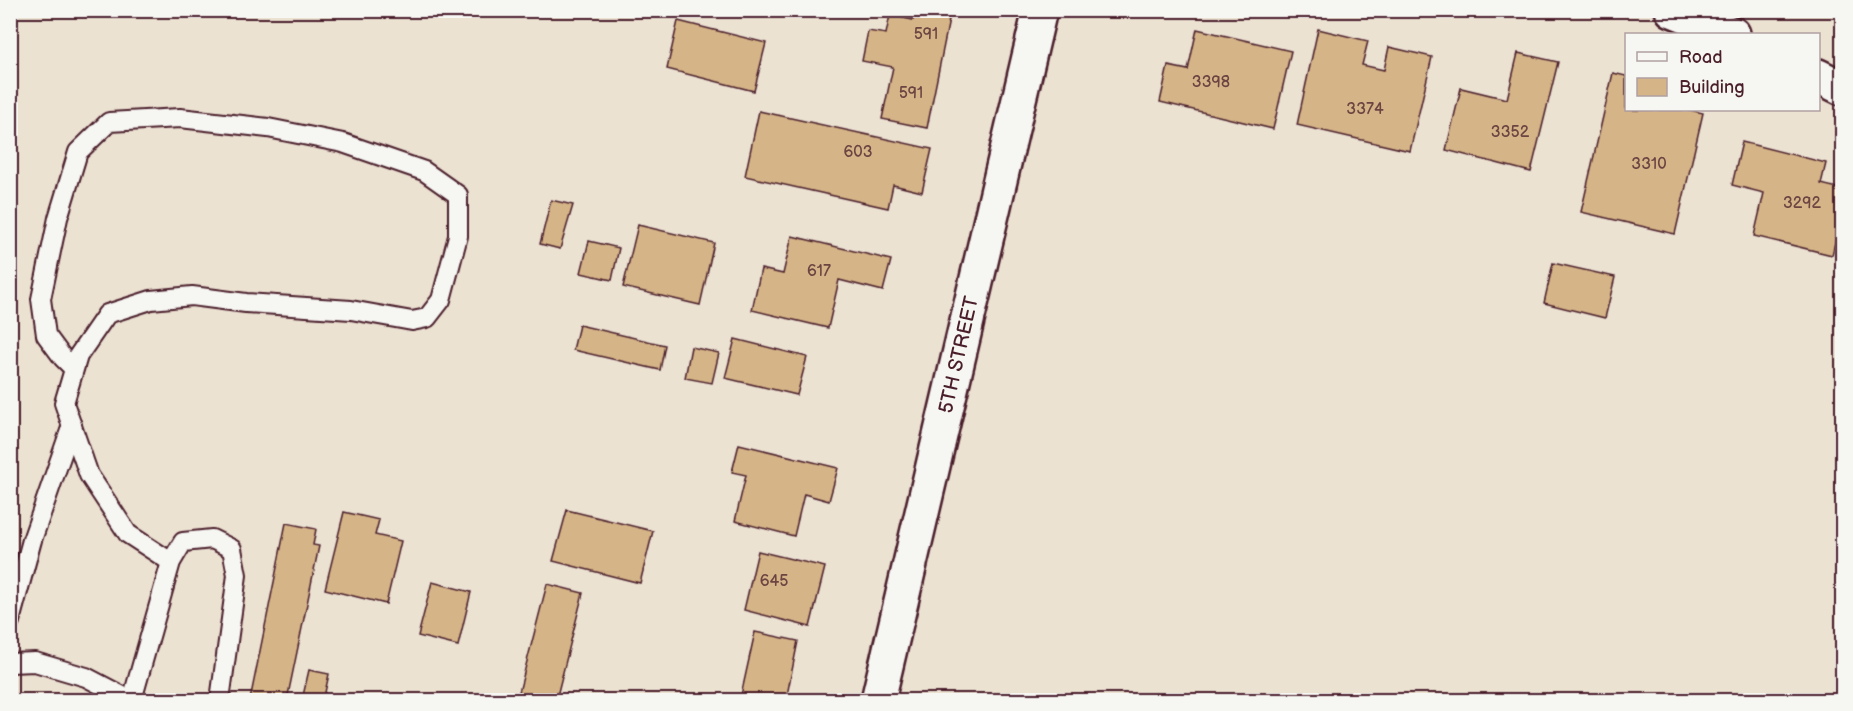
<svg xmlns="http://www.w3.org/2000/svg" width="1853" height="711" font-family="'Balsamiq Sans',sans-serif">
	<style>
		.building { fill: #d5b588; stroke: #4a1f2b; stroke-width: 1.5 }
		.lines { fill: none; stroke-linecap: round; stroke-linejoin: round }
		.service-casing { stroke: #4a1f2b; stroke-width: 22 }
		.minor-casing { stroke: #4a1f2b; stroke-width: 38 }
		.service { stroke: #f6f6f2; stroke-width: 18 }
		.minor { stroke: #f6f6f2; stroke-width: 33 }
		.labels { text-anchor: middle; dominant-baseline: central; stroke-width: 5; stroke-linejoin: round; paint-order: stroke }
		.number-label { font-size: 16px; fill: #6d4442 }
		.street-label { font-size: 20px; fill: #4a1f2b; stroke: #f6f6f2 }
	</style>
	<rect width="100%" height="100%" fill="#ece2d2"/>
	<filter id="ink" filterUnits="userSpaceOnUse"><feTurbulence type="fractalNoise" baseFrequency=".0167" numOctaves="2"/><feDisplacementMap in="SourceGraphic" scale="12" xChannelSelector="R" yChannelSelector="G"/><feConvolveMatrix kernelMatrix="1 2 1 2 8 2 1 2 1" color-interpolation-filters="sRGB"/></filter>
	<g filter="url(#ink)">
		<g class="building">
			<path d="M915,10H951L927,128L882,119L893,67L862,61L868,31L886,34L890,15L913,20Z"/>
			<path d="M678,21L766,43L754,91L667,69Z"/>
			<path d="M1197,29L1291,51L1273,129L1160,102L1168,66L1188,70Z"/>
			<path d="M1318,29L1368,41L1362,65L1384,70L1389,47L1432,57L1410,151L1297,125Z"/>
			<path d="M1518,53L1558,62L1531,172L1446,150L1461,88L1507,99Z"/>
			<path d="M1613,73L1626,76V110H1690L1703,113L1675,234L1581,212Z"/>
			<path d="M759,111L932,149L922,192L893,185L888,208L745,176Z"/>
			<path d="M1742,142L1826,163L1821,184L1842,189V213L1832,255L1754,236L1764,193L1732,185Z"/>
			<path d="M551,200L573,205L560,249L540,244Z"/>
			<path d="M638,225L714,243L700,305L623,287Z"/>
			<path d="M792,236L891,260L883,291L839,280L828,328L752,310L761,269L783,274Z"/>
			<path d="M589,241L619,248L612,280L581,273Z"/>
			<path d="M1553,263L1615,277L1605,318L1544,303Z"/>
			<path d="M579,325L665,345L660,370L573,350Z"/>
			<path d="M735,339L807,357L797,395L725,378Z"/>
			<path d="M691,347L719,353L712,383L685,378Z"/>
			<path d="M739,444L838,468L829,501L804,494L794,536L735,521L746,475L732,472Z"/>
			<path d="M567,510L653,531L640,583L553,561Z"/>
			<path d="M344,512L379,520L375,535L401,541L386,604L325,589Z"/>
			<path d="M286,523L316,529L313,545L319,546L287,700H250Z"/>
			<path d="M758,551L825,567L810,627L744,610Z"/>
			<path d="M432,582L471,592L458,646L418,636Z"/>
			<path d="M547,584L583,593L556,700H517Z"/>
			<path d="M755,632L798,641L786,700H740Z"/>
			<path d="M309,670L329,674L324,697L339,700H302Z"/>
		</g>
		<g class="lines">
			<g class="service-casing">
				<g id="service">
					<path d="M74,369L63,358L46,335L41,299L58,218L78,152L109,122L180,118L268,128L343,143L424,171L458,195V236L441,300L427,318L412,321L351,310L246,303L192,296L151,300L107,314L78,356L64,403L89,475L128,534L171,562"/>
					<path d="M10,621L32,540L72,425"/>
					<path d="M10,663L35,662L86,677L130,700"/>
					<path d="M132,700L171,562L183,542L212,539L232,549L237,575L220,700"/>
				</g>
			</g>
			<g class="minor-casing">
				<g id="minor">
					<path d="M1672,10L1733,34"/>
					<path d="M1818,76L1842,88"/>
					<path d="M878,700L1040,10"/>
				</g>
			</g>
			<use href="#service" class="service"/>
			<use href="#minor" class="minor"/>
		</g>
	</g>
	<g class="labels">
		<g class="number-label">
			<text x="926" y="34">591</text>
			<text x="1211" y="82">3398</text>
			<text x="911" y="93">591</text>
			<text x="1365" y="109">3374</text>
			<text x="1510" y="132">3352</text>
			<text x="858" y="152">603</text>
			<text x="1649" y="164">3310</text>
			<text x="1802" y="203">3292</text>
			<text x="819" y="271">617</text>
			<text x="774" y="581">645</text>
		</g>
		<g class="street-label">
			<text transform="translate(959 355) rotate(-77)">5TH STREET</text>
		</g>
	</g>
	<rect width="1853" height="711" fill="none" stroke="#f6f6f2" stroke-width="36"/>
	<rect x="18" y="18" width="1817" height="675" fill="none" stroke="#4a1f2b" stroke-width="2" filter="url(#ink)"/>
	<rect x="1625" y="33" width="195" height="78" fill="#f6f6f2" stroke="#b1a0a2" stroke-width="1.5"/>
	<rect x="1637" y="52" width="30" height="9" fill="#f6f6f2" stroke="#b1a0a2" stroke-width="1.5"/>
	<text x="1679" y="63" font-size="18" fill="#4a1f2b">Road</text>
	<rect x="1637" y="78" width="30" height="18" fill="#d5b588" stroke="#b1a0a2" stroke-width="1.5"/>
	<text x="1679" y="93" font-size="18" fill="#4a1f2b">Building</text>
</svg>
